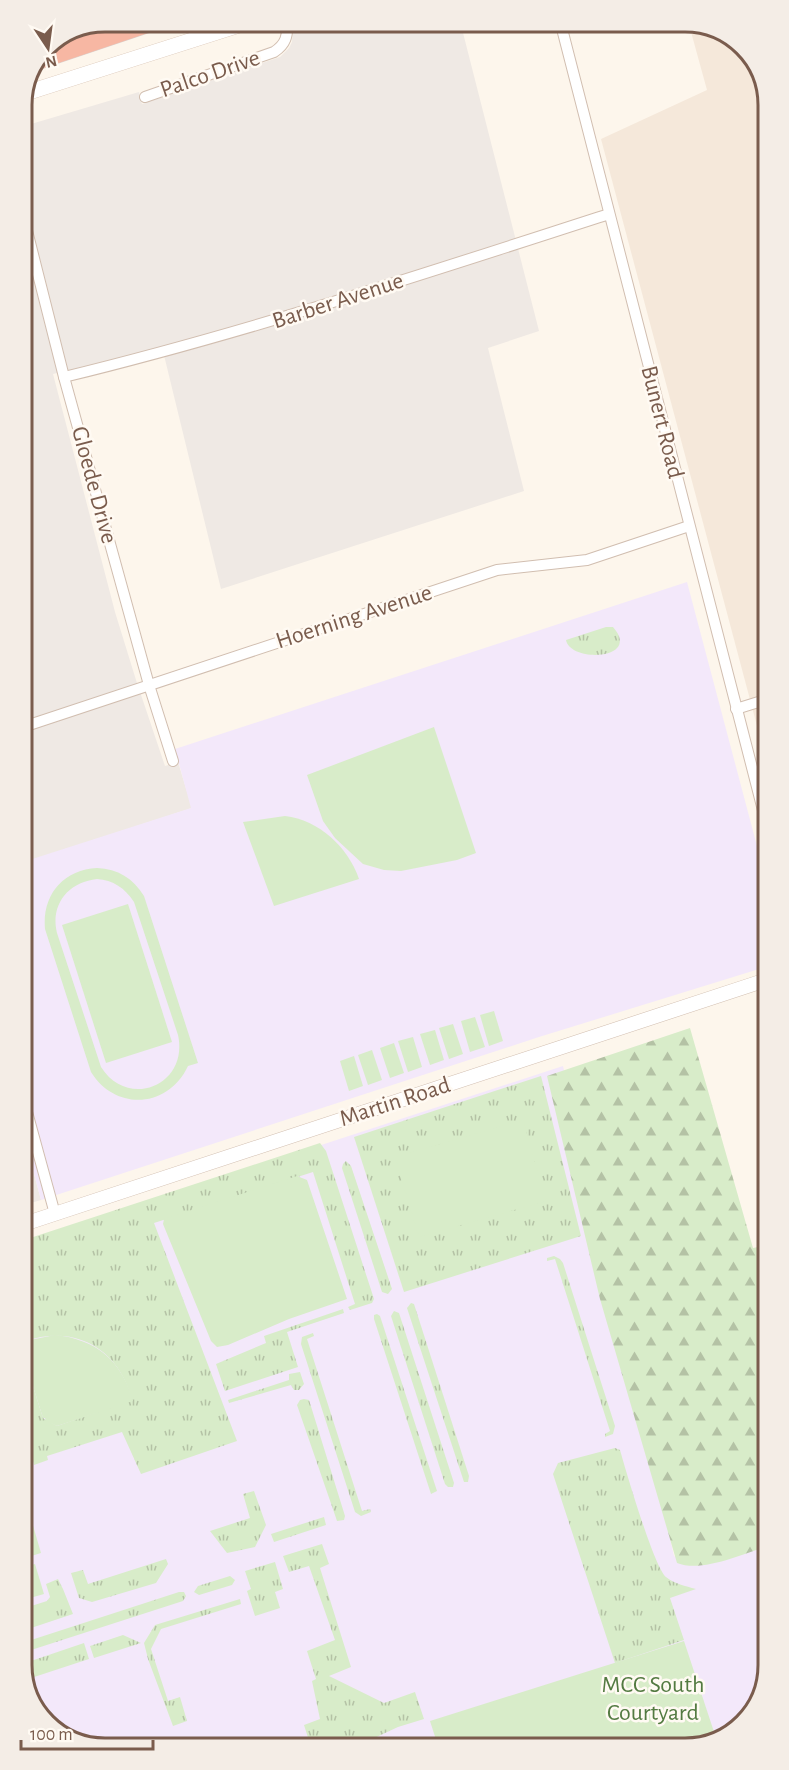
<svg xmlns="http://www.w3.org/2000/svg" width="789" height="1770" font-family="'Alegreya Sans',sans-serif">
	<style>
		.residential { fill: #f5e8da }
		.industrial { fill: #efe9e4 }
		.education { fill: #f3e8fa }
		.grass { fill: url(#grass-tufts) }
		.forest { fill: url(#forest-firs) }
		.park { fill: #d8ecc9; fill-rule: evenodd }
		.lines { fill: none; stroke-linecap: round; stroke-linejoin: round }
		.minor-casing { stroke: #d1beb0; stroke-width: 12 }
		.tertiary-casing { stroke: #d1beb0; stroke-width: 15 }
		.secondary-casing { stroke: #d6c0b0; stroke-width: 16 }
		.motorway-casing { stroke: #dad1cd; stroke-width: 21 }
		.minor { stroke: #fff; stroke-width: 10 }
		.tertiary { stroke: #fff; stroke-width: 14 }
		.secondary { stroke: #fff; stroke-width: 15 }
		.motorway { stroke: #f7b7a3; stroke-width: 20 }
		.labels { text-anchor: middle; dominant-baseline: central; stroke-width: 5; stroke-linejoin: round; paint-order: stroke }
		.street-label { font-size: 24px; fill: #7a5c4d; stroke: #fffaf3 }
		.park-label { font-size: 24px; fill: #537a41; stroke: #fffaf3 }
		.rim { fill: none; stroke: #7a5c4d; stroke-width: 3 }
	</style>
	<defs>
		<pattern id="grass-tufts" width="24" height="20" patternUnits="userSpaceOnUse" patternTransform="scale(1.5)"><rect width="24" height="20" fill="#d8ecc9"/><path d="M3 7l-1-3M5 7V3M7 7l1-3M15 17l-1-3M17 17v-4M19 17l1-3" fill="none" stroke="#b4c2a5"/></pattern>
		<pattern id="forest-firs" width="22" height="20" patternUnits="userSpaceOnUse" patternTransform="scale(1.5)"><rect width="22" height="20" fill="#d8ecc9"/><path d="M5 1l3.5 6h-7zM16 11l3.5 6h-7z" fill="#b4c2a5"/></pattern>
	</defs>
	<rect width="100%" height="100%" fill="#fdf6ec"/>
	<path class="residential" d="M688,21L735,38L763,77L765,756L601,139L707,90Z"/>
	<g class="industrial">
		<path d="M298,21H460L539,331L488,348L524,491L221,589L162,347L53,374L115,612L136,680L165,766L178,762L192,808L23,863L21,127L139,92L142,104L280,57L289,48L292,42L293,26Z"/>
		<path d="M24,1137L41,1200L24,1205Z"/>
	</g>
	<g class="education">
		<path d="M687,582L766,880V967L539,1037L41,1200L24,1137L23,862L191,808L175,749Z"/>
		<path d="M563,1066L674,1556L695,1565L768,1542V1666L754,1712L712,1744L98,1749L54,1732L26,1693L24,1242Z"/>
	</g>
	<g class="grass">
		<path d="M606,627H613C642,660 570,663 566,640Z"/>
		<path d="M541,1076L581,1236L404,1292L354,1137Z"/>
		<path d="M320,1143L326,1151L374,1299L372,1303L350,1310L348,1307L355,1304L313,1172L154,1223L237,1441L141,1474L122,1432L47,1456L48,1460L34,1465L25,1432V1361L43,1418L57,1426L132,1400C119,1349 76,1324 25,1341L24,1240Z"/>
		<path d="M346,1161L351,1166L392,1289L388,1294L382,1292L342,1168L343,1164Z"/>
		<path d="M554,1256L560,1259L563,1263L615,1426L613,1434L605,1437V1434L610,1431L555,1259L547,1261V1258Z"/>
		<path d="M411,1303L414,1304L469,1476L468,1482H464L407,1308Z"/>
		<path d="M343,1309L344,1313L287,1332L298,1367L225,1391L216,1364L266,1343L264,1336Z"/>
		<path d="M394,1311L399,1313L454,1483L453,1487H448L445,1484L391,1316Z"/>
		<path d="M377,1314L380,1316L437,1491L431,1494L374,1319V1315Z"/>
		<path d="M313,1333L314,1336L307,1339L362,1511L370,1509L371,1512L361,1516L355,1512L301,1344L302,1337Z"/>
		<path d="M300,1372L304,1384L299,1390H294L291,1385L229,1403L228,1400L289,1380V1374Z"/>
		<path d="M304,1399L309,1400L345,1516L344,1520L337,1521L336,1518L297,1405L300,1400Z"/>
		<path d="M615,1448L620,1450C626,1471 654,1567 666,1577C675,1584 685,1586 696,1589L670,1598L684,1640L615,1663L553,1474L558,1463Z"/>
		<path d="M254,1491L266,1525L255,1547L227,1553L210,1531L250,1518L243,1494Z"/>
		<path d="M25,1498L41,1553L25,1558Z"/>
		<path d="M324,1517L326,1525L274,1542L271,1534Z"/>
		<path d="M322,1544L329,1564L320,1568L351,1667L329,1676L384,1703L415,1692L424,1719L398,1727L355,1747H311L304,1725L320,1719L312,1681L316,1679L307,1651L335,1640L309,1566L289,1572L283,1556Z"/>
		<path d="M166,1559L168,1564L156,1583L92,1602L79,1598L71,1573L83,1570L88,1584Z"/>
		<path d="M275,1562L283,1589L275,1592L280,1608L255,1616L247,1591L251,1589L245,1571Z"/>
		<path d="M230,1576L235,1580L232,1585L199,1595L194,1592L198,1586Z"/>
		<path d="M58,1579L63,1589L73,1614L25,1630V1608L47,1601L50,1597L46,1584Z"/>
		<path d="M179,1592H184L186,1596L183,1601L25,1652V1642Z"/>
		<path d="M240,1599L241,1604L161,1629L151,1649L168,1701L180,1697L187,1721L173,1726L148,1659L144,1643L155,1625Z"/>
		<path d="M123,1635L141,1643L94,1658L90,1646Z"/>
		<path d="M84,1643L89,1659L25,1680V1663Z"/>
	</g>
	<path class="forest" d="M690,1028L753,1248L767,1245L768,1546C743,1554 702,1573 677,1563L600,1299L547,1076Z"/>
	<g class="park">
		<path d="M434,727L476,853L457,860L401,871L384,870L363,864L335,838L323,821L307,775Z"/>
		<path d="M285,816C319,820 348,847 359,879L274,906L243,822Z"/>
		<path d="M97,868C118,869 133,878 144,896L198,1063L188,1066C168,1109 115,1111 91,1072L45,929C42,895 63,870 97,868ZM97,879C113,880 125,888 134,902L178,1035C189,1085 128,1110 101,1067L57,933C50,905 68,882 97,879Z"/>
		<path d="M128,904L172,1042L106,1063L62,925Z"/>
		<path d="M494,1011L503,1041L489,1046L480,1015Z"/>
		<path d="M475,1017L485,1047L470,1052L461,1021Z"/>
		<path d="M453,1024L463,1054L449,1059L439,1028Z"/>
		<path d="M435,1030L444,1060L430,1065L420,1034Z"/>
		<path d="M413,1037L422,1067L408,1072L398,1041Z"/>
		<path d="M394,1043L404,1073L390,1078L380,1048Z"/>
		<path d="M372,1050L382,1080L368,1085L358,1055Z"/>
		<path d="M354,1056L363,1086L349,1091L340,1061Z"/>
		<path d="M523,1120L546,1201L419,1237L395,1157Z"/>
		<path d="M297,1176L307,1180L347,1299L289,1319L228,1345L217,1347L211,1341L163,1224L164,1219Z"/>
		<path d="M55,1335C96,1339 122,1361 133,1401L57,1426L46,1421L45,1418H43L25,1361V1341Z"/>
		<path d="M35,1564L44,1594L30,1598L25,1582V1567Z"/>
		<path d="M684,1641L717,1741L712,1744L438,1746L430,1721Z"/>
	</g>
	<g class="lines">
		<g class="minor-casing">
			<g id="minor">
				<path d="M560,21L766,822"/>
				<path d="M145,97L274,52C286,44 288,36 287,21"/>
				<path d="M21,207L64,377L149,685L173,761"/>
				<path d="M64,377C249,332 429,272 609,214"/>
				<path d="M736,709L765,700"/>
				<path d="M23,727L497,570L587,560L689,526"/>
				<path d="M24,1101L55,1214"/>
			</g>
		</g>
		<g class="tertiary-casing">
			<path id="tertiary" d="M24,1224L766,980"/>
		</g>
		<g class="secondary-casing">
			<path id="secondary" d="M23,94L252,21"/>
		</g>
		<g class="motorway-casing">
			<path id="motorway" d="M39,59L152,21"/>
		</g>
		<use href="#minor" class="minor"/>
		<use href="#tertiary" class="tertiary"/>
		<use href="#secondary" class="secondary"/>
		<use href="#motorway" class="motorway"/>
	</g>
	<g class="labels">
		<g class="street-label">
			<text transform="translate(210 74) rotate(-19)">Palco Drive</text>
			<text transform="translate(338 301) rotate(-18)">Barber Avenue</text>
			<text transform="translate(662 422) rotate(76)">Bunert Road</text>
			<text transform="translate(94 485) rotate(75)">Gloede Drive</text>
			<text transform="translate(354 617) rotate(-18)">Hoerning Avenue</text>
			<text transform="translate(395 1102) rotate(-18)">Martin Road</text>
		</g>
		<g class="park-label">
			<text x="653" y="1685">MCC South<tspan x="653" dy="28">Courtyard</tspan></text>
		</g>
	</g>
	<path d="M0 0H789V1770H0ZM105 32H685A73 73 0 0 1 758 105V1665A73 73 0 0 1 685 1738H105A73 73 0 0 1 32 1665V105A73 73 0 0 1 105 32Z" fill="#f4ede6" fill-rule="evenodd"/>
	<path class="rim" d="M105 32H685A73 73 0 0 1 758 105V1665A73 73 0 0 1 685 1738H105A73 73 0 0 1 32 1665V105A73 73 0 0 1 105 32Z"/>
	<g transform="translate(48 48) rotate(167)" stroke="#fffaf3" stroke-width="4.5" paint-order="stroke">
	<path d="M0-4.5L10 22L0 15L-10 22Z" fill="#7a5c4d"/>
	<text y="-9" font-size="16" font-weight="bold" text-anchor="middle" fill="#7a5c4d">N</text>
	</g>
	<path d="M21 1740v9h132v-9" fill="none" stroke="#7a5c4d" stroke-width="3"/>
	<text x="30" y="1740" font-size="18" fill="#7a5c4d" stroke="#fffaf3" stroke-width="4.5" paint-order="stroke">100 m</text>
</svg>
